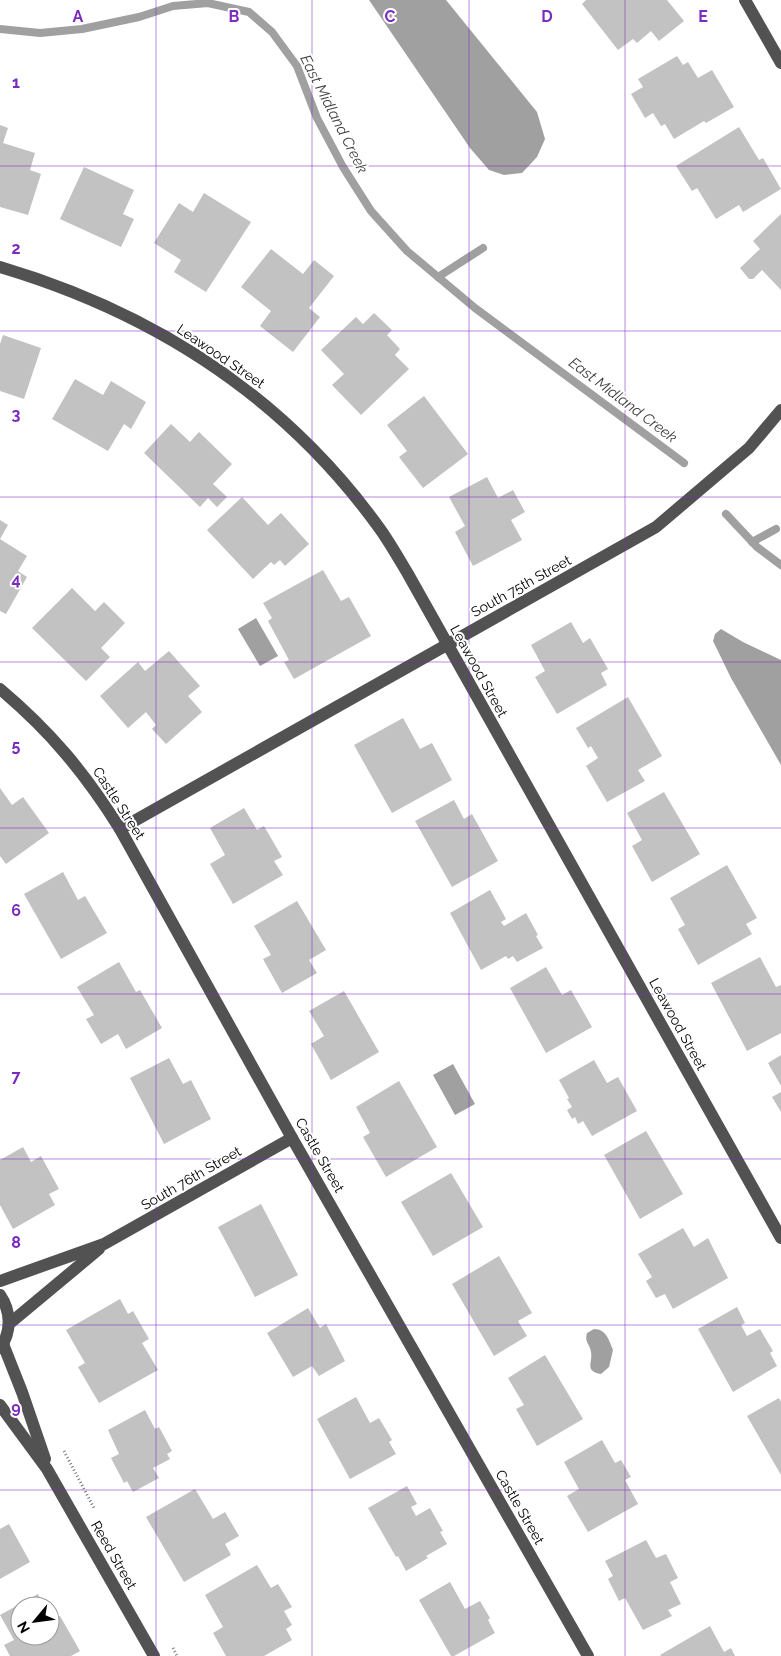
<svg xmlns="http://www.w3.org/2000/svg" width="781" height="1656" font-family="Raleway,sans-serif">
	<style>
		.water { fill: #a0a0a0 }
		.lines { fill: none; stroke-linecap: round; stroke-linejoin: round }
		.stream { stroke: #a0a0a0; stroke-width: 8 }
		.building { fill: #c2c2c2 }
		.path { stroke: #747474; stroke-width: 3; stroke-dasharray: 1 2.5; stroke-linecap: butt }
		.minor { stroke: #525252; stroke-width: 12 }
		.grid { fill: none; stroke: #7b2cbf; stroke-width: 1; stroke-opacity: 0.55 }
		.labels { text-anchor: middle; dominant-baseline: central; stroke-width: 4; stroke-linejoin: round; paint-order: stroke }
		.street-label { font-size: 14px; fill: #000; stroke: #fff }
		.water-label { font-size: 15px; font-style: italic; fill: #414141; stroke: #fff }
		.grid-label { font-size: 16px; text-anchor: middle; font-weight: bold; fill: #7b2cbf; stroke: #fff; stroke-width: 4; stroke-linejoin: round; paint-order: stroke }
	</style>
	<rect width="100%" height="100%" fill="#fff"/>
	<g class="water">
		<path d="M369,0H446L537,112L545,139L537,157L522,173L504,175L489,170L470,148Z"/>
		<path d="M256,618L278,656L260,666L238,629Z"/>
		<path d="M721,629L743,642L781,660V765L731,678L713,641L715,634Z"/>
		<path d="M453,1064L475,1104L455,1115L433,1075Z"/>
		<path d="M594,1329C606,1329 609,1340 613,1350L609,1367L601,1374C584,1371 593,1363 591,1352C590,1344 584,1342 587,1333Z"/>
	</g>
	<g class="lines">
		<g class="stream">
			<path d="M0,29L40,33L82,29L139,17L173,6L208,3L249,12L272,32L297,66L317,118L343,167L371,211L407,251L475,308L684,463"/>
			<path d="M438,277L483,248"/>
			<path d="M726,514L757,547L781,565"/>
			<path d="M752,542L776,529"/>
		</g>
	</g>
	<g class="building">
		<path d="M586,0H667L684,21L659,41L651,31L637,43L633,39L618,50L582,4Z"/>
		<path d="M677,56L683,65L688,62L698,78L712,70L734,107L706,123L704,121L674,139L665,124L661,126L653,113L645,118L631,94L643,87L638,79Z"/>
		<path d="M0,125L8,128L3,143L35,153L30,170L41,174L28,215L0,207Z"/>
		<path d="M739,127L759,160L763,158L781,189L743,212L739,205L716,219L697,188L692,191L676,166Z"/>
		<path d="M84,167L134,190L123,214L134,219L121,247L60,219Z"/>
		<path d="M204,193L251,222L206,292L174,272L181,260L154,243L179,203L193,212Z"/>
		<path d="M781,214V290L762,270L753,279H749L740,268L760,249L753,241Z"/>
		<path d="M271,249L303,274L314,260L334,276L309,308L320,317L293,352L260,326L271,311L241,287Z"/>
		<path d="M374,313L392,330L387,335L400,349L395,355L409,369L361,415L332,385L344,374L321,350L356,317L363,324Z"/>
		<path d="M3,335L41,348L24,399L0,391V344Z"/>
		<path d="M75,379L103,395L111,381L146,402L131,429L124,424L108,451L52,419Z"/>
		<path d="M424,396L468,454L423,488L399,457L407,451L387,425Z"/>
		<path d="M171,424L190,442L199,432L232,464L213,484L227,497L217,507L208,498L200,507L144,453Z"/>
		<path d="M487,477L498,498L513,490L525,512L511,520L522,540L473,566L455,532L465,526L449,497Z"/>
		<path d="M242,497L268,525L281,513L309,544L285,566L280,560L274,565L271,562L253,579L207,530Z"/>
		<path d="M0,520L8,525L0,539Z"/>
		<path d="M0,539L27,556L18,571L27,577L6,614L0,611Z"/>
		<path d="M323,570L341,601L349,597L371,636L294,679L284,662L289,660L268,621L272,618L263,603Z"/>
		<path d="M72,588L95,611L104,602L125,623L101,648L110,657L86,681L32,628Z"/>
		<path d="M571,622L583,643L590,638L608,669L601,673L607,685L557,714L535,677L545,671L531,645Z"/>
		<path d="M169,651L200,686L188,696L202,712L166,744L152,729L156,725L146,712L128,728L100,696L138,662L145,671Z"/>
		<path d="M628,697L662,756L638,770L645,781L607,802L586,766L598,758L591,746L588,748L576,728Z"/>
		<path d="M403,718L420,749L432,743L452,780L392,813L354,745Z"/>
		<path d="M0,788L12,805L23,797L49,833L6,864L0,856Z"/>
		<path d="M664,792L700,854L652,882L632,846L642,840L627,813Z"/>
		<path d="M454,800L464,819L472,814L498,861L452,887L415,821Z"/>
		<path d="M244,808L257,830L264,826L282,857L274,861L283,875L233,904L210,864L225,855L210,828Z"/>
		<path d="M727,865L757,918L746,924L752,934L698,965L678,929L685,925L670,898Z"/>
		<path d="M63,872L78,900L85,896L107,933L61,959L24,894Z"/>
		<path d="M490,890L506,919L501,922L504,926L526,913L538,935L536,936L543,948L517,962L513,956L508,959L506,956L481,970L450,913Z"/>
		<path d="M297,901L326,950L309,960L317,973L282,993L263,959L271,955L254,926Z"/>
		<path d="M760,957L776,987L781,985V1033L747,1051L711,983Z"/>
		<path d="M119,962L136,992L140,990L162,1028L126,1049L118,1034L101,1044L86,1019L94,1015L77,987Z"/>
		<path d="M546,967L562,995L571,990L592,1027L546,1053L510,988Z"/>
		<path d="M344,991L379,1052L331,1080L311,1044L324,1036L309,1011Z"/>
		<path d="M781,1055V1086L768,1063Z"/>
		<path d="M169,1058L183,1084L191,1080L211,1119L164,1144L130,1078Z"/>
		<path d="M594,1060L607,1083L618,1077L637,1111L592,1136L583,1121L578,1124L575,1117L572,1119L567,1110L572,1107L567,1099L569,1098L559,1080Z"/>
		<path d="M399,1081L437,1147L386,1177L363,1137L370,1133L356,1107Z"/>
		<path d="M781,1092V1112L772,1097Z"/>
		<path d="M646,1131L683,1194L640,1219L604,1155Z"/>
		<path d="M23,1147L31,1162L41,1156L59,1189L49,1194L55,1205L13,1229L0,1205V1160Z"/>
		<path d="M451,1173L483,1227L433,1256L401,1202Z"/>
		<path d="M261,1204L298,1275L255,1297L218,1227Z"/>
		<path d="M683,1228L694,1247L708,1238L728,1278L673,1309L665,1294L656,1298L646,1281L652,1277L638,1254Z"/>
		<path d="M499,1256L532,1313L518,1321L527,1336L494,1356L452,1284Z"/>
		<path d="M120,1299L128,1314L133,1311L149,1339L142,1343L158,1370L99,1403L78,1367L85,1363L66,1330Z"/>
		<path d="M737,1307L745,1323L741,1325L747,1336L760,1329L773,1351L770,1353L777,1366L733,1392L698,1329Z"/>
		<path d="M308,1308L320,1328L326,1324L345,1361L319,1376L312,1366L293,1377L267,1333Z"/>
		<path d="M545,1355L583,1419L537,1446L516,1409L524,1405L508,1378Z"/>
		<path d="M356,1397L370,1423L379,1418L392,1440L389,1442L396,1454L350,1479L317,1419Z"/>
		<path d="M779,1398L781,1402V1475L747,1416Z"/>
		<path d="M145,1410L155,1429L159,1427L172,1451L167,1454L170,1459L153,1468L159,1478L133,1492L127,1481L124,1483L111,1458L119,1454L108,1430Z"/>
		<path d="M602,1440L615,1463L621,1460L631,1477L625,1480L638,1504L588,1532L567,1496L579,1489L564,1462Z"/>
		<path d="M407,1486L417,1504L411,1507L416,1516L430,1508L443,1531L440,1532L447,1544L426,1556L428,1558L406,1571L398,1556L396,1557L368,1508Z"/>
		<path d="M195,1489L213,1519L225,1512L239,1536L225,1544L231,1555L184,1582L146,1517Z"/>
		<path d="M9,1524L30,1562L0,1579V1529Z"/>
		<path d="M646,1540L656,1558L666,1554L678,1578L670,1582L681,1604L668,1610L672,1616L643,1630L625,1598L619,1601L608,1579L613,1576L605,1561Z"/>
		<path d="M257,1565L271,1588L278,1584L292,1607L284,1611L292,1625L286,1629L292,1640L264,1656H226L213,1633L223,1627L205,1595Z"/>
		<path d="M450,1582L465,1609L480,1601L490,1618L488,1620L495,1633L454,1656H451L419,1600Z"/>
		<path d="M38,1594L44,1606H20V1636H50V1616L52,1620L60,1616L80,1651L71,1656H10L4,1645L14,1640L0,1615Z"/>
		<path d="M710,1626L724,1652L731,1648L735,1656H661L660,1655Z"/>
	</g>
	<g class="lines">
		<g class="path">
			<path d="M64,1451L94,1508"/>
			<path d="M173,1648L177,1656"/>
		</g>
		<g class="minor">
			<path d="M745,0L781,63"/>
			<path d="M0,267C155,313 285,397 380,529C390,543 399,559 408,574L781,1238"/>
			<path d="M0,689C50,731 85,773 120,829L292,1138L588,1656"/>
			<path d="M120,829L656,527L749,448L781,410"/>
			<path d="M0,1281L104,1244L292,1138"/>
			<path d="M0,1295C11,1311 12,1332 0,1348"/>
			<path d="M9,1324L99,1249"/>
			<path d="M3,1344L22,1392L45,1459"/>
			<path d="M0,1405L47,1469L154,1656"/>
		</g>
	</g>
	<path class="grid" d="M156,0V1656M312,0V1656M469,0V1656M625,0V1656M0,166H781M0,331H781M0,497H781M0,662H781M0,828H781M0,994H781M0,1159H781M0,1325H781M0,1490H781"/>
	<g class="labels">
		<g class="street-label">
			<text transform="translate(221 356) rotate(34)">Leawood Street</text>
			<text transform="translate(521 586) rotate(-29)">South 75th Street</text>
			<text transform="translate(479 671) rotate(61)">Leawood Street</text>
			<text transform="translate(119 803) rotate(57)">Castle Street</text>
			<text transform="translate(678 1024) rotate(61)">Leawood Street</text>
			<text transform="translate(320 1155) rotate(60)">Castle Street</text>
			<text transform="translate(191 1178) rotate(-30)">South 76th Street</text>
			<text transform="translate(520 1507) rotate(60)">Castle Street</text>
			<text transform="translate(114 1555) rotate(60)">Reed Street</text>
		</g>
		<g class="water-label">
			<text transform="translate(334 114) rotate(63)">East Midland Creek</text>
			<text transform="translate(623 400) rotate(37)">East Midland Creek</text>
		</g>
	</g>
	<g class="grid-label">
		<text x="78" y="22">A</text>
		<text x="234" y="22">B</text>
		<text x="390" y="22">C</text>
		<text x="547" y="22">D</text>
		<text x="703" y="22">E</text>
		<text x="16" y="88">1</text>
		<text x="16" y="254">2</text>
		<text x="16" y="420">3</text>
		<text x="16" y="585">4</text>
		<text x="16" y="751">5</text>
		<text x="16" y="916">6</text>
		<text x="16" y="1082">7</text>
		<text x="16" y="1248">8</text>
		<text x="16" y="1413">9</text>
	</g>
	<g transform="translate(35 1621) rotate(241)"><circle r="24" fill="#ffffff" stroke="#999999"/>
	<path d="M0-4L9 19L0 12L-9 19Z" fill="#000000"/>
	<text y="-8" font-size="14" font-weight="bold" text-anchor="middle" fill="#000000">N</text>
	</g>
</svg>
